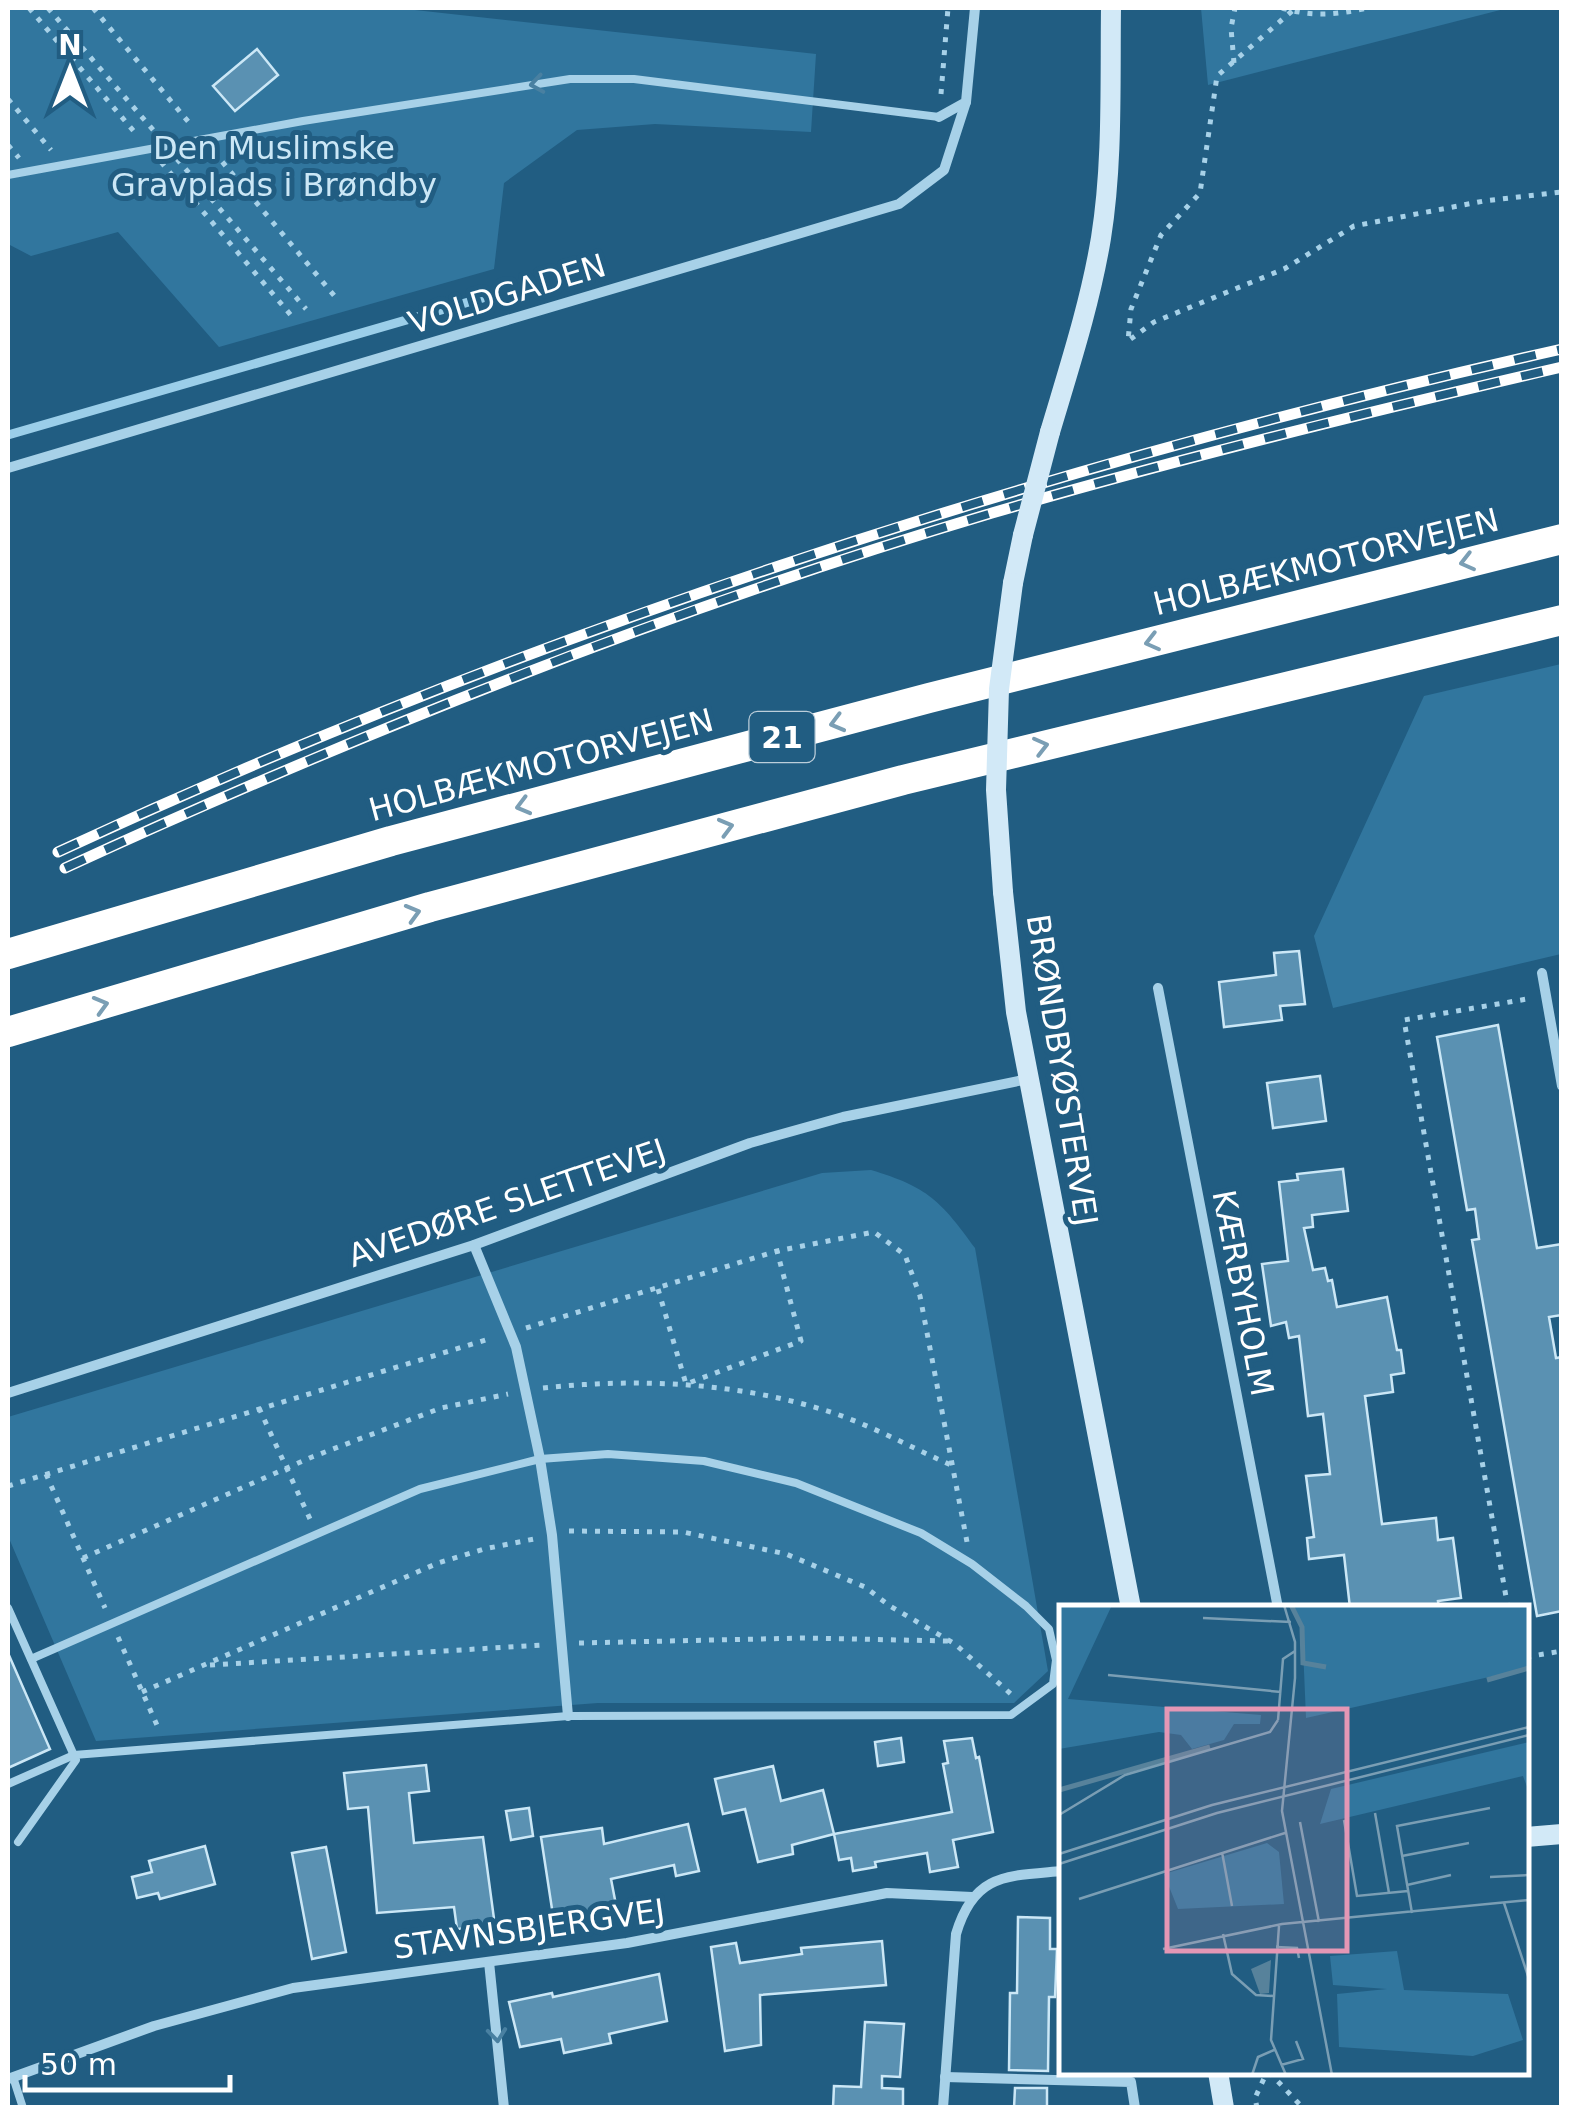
<svg xmlns="http://www.w3.org/2000/svg" width="1569" height="2115" font-family="'DejaVu Sans',sans-serif">
	<style>
		.green { fill: #31769e }
		.lines { fill: none; stroke-linecap: round; stroke-linejoin: round }
		.stream { stroke: #9bcee9; stroke-width: 9 }
		.building { fill: #5a91b2; stroke: #cbe7f6; stroke-width: 2.5 }
		.path { stroke: #a7d1e8; stroke-width: 5; stroke-dasharray: 5 8; stroke-linecap: butt }
		.lane { stroke: #a7d1e8; stroke-width: 8 }
		.street { stroke: #a7d1e8; stroke-width: 10 }
		.secondary { stroke: #d2e9f7; stroke-width: 20 }
		.highway { stroke: #fff; stroke-width: 30 }
		.rail-casing { stroke: #fff; stroke-width: 11 }
		.rail { stroke: #215d82; stroke-width: 8; stroke-dasharray: 22; stroke-linecap: butt }
		.secondary-bridge { stroke: #d2e9f7; stroke-width: 20 }
		.oneway { stroke: #4980a1 }
		.oneway2 { stroke: #7a9eb4 }
		.labels { text-anchor: middle; dominant-baseline: central; stroke-width: 10; stroke-linejoin: round; paint-order: stroke }
		.shield { fill: #215d82; stroke: #bcceda; stroke-width: 2.5 }
		.shield-label { font-size: 30px; font-weight: bold; fill: #fff }
		.park-label { font-size: 32px; fill: #cbe7f6; stroke: #215d82 }
		.street-label { font-size: 32px; fill: #fff; stroke: #215d82 }
		.inset-river { fill: none; stroke: #57829b; stroke-width: 5 }
		.inset-road { fill: none; stroke: #7a9eb4; stroke-width: 2.5 }
		.view { fill: #e497b5; fill-opacity: 0.15; stroke: #e497b5; stroke-width: 5 }
		.inset-edge { fill: none; stroke: #fff; stroke-width: 5 }
	</style>
	<rect width="100%" height="100%" fill="#215d82"/>
	<g class="green">
		<path d="M8,8H397L816,54L811,132L655,124L577,130L504,183L494,269L219,347L118,232L31,256L8,244Z"/>
		<path d="M1201,8H1508L1208,85Z"/>
		<path d="M1561,664V954L1333,1008L1314,936L1424,696Z"/>
		<path d="M871,1170C928,1187 941,1201 975,1248L1048,1671L1014,1703H598L96,1741L8,1536V1417L822,1173Z"/>
	</g>
	<g class="lines">
		<path class="stream" d="M8,435L510,290"/>
	</g>
	<g class="building">
		<path d="M257,49L278,75L235,111L213,86Z"/>
		<path d="M1299,951L1305,1004L1280,1006L1282,1020L1224,1027L1219,982L1276,975L1274,953Z"/>
		<path d="M1498,1025L1537,1248L1562,1244V1315L1549,1317L1556,1358L1562,1357V1611L1537,1616L1472,1240L1479,1239L1475,1209L1467,1210L1437,1037Z"/>
		<path d="M1320,1076L1326,1121L1273,1128L1267,1083Z"/>
		<path d="M1343,1169L1348,1211L1312,1215L1313,1227L1304,1228L1313,1270L1325,1268L1328,1281L1332,1280L1337,1307L1387,1297L1397,1350H1401L1404,1373L1391,1375L1393,1392L1365,1396L1382,1524L1436,1518L1438,1540L1453,1538L1461,1598L1438,1601L1439,1608H1350L1344,1555L1309,1559L1307,1538L1314,1537L1306,1476L1330,1474L1323,1414L1308,1416L1299,1336L1289,1338L1286,1322L1271,1326L1262,1264L1288,1261L1279,1182L1298,1180L1297,1174Z"/>
		<path d="M8,1653L50,1749L8,1768Z"/>
		<path d="M901,1738L904,1762L878,1766L875,1742Z"/>
		<path d="M972,1738L976,1758L979,1757L993,1832L953,1840L958,1867L930,1872L927,1853L875,1862L876,1867L853,1871L851,1858L839,1860L834,1834L952,1812L943,1764L948,1763L944,1741Z"/>
		<path d="M426,1765L429,1791L409,1793L414,1843L483,1837L495,1926L457,1929L454,1907L377,1913L368,1807L348,1809L344,1773Z"/>
		<path d="M773,1766L781,1801L823,1790L834,1834L792,1845L793,1854L758,1862L745,1809L723,1814L715,1779Z"/>
		<path d="M529,1808L533,1836L511,1840L506,1811Z"/>
		<path d="M688,1824L699,1871L676,1876L674,1865L611,1879L616,1905L586,1911L587,1917L554,1922L541,1837L602,1828L604,1844Z"/>
		<path d="M205,1846L215,1884L160,1899L158,1893L137,1898L132,1877L152,1872L149,1861Z"/>
		<path d="M326,1847L346,1952L312,1959L292,1853Z"/>
		<path d="M1018,1917L1050,1918V1949H1057L1055,1997H1049L1048,2071L1009,2070L1010,1993H1017Z"/>
		<path d="M882,1941L886,1985L760,1995L761,2045L725,2051L711,1947L736,1943L740,1963L802,1954L801,1948Z"/>
		<path d="M659,1974L667,2021L609,2034L611,2043L564,2053L561,2039L520,2047L509,2002L552,1993L553,1997Z"/>
		<path d="M865,2022L904,2024L900,2077L882,2076V2088L903,2089V2108H833L834,2086L861,2087Z"/>
		<path d="M1015,2088H1047V2108H1014Z"/>
	</g>
	<g class="lines">
		<g class="path">
			<path d="M29,8L137,135"/>
			<path d="M48,8L154,131"/>
			<path d="M93,8L191,125"/>
			<path d="M1282,8C1312,17 1336,15 1367,8"/>
			<path d="M1292,11L1217,76L1200,193L1161,235L1131,309L1128,341L1154,322L1284,269L1354,226L1484,201L1562,192"/>
			<path d="M1234,63L1231,28L1235,8"/>
			<path d="M941,94L948,8"/>
			<path d="M8,99L51,150"/>
			<path d="M8,145L19,158"/>
			<path d="M214,152L337,299"/>
			<path d="M177,159L306,309"/>
			<path d="M161,162L295,320"/>
			<path d="M658,1289L686,1384L801,1341L777,1251"/>
			<path d="M526,1328L777,1251L874,1232L905,1255L920,1296L967,1542"/>
			<path d="M543,1388C637,1378 733,1382 824,1410C867,1423 910,1447 951,1465"/>
			<path d="M259,1408L310,1519"/>
			<path d="M46,1474L105,1608"/>
			<path d="M8,1486L492,1338"/>
			<path d="M569,1531L683,1532L786,1554L865,1587L890,1606L955,1644L1012,1695"/>
			<path d="M83,1558L312,1457L441,1408L508,1394"/>
			<path d="M1508,1608L1404,1020L1527,999"/>
			<path d="M118,1637L160,1732"/>
			<path d="M579,1643L804,1638L948,1641"/>
			<path d="M1526,1657L1562,1651"/>
			<path d="M210,1665L543,1645"/>
			<path d="M142,1692L438,1563L484,1549L534,1539"/>
			<path d="M1269,2072L1303,2108"/>
			<path d="M1257,2108L1255,2098L1267,2072"/>
		</g>
		<g class="lane">
			<path d="M8,175L303,121L570,79H634L939,117"/>
			<path d="M8,1608L76,1760L18,1842"/>
			<path d="M8,1784L74,1755L568,1716L1011,1715L1053,1684L1056,1660L1049,1629L1026,1606L972,1564L921,1533L796,1483L704,1461L608,1454L540,1459L420,1489L31,1659"/>
			<path d="M13,2077L23,2108"/>
		</g>
		<g class="street">
			<path d="M939,117L966,102L975,8"/>
			<path d="M8,468L899,204L944,170L966,102"/>
			<path d="M1542,973L1562,1086"/>
			<path d="M1158,988L1278,1608"/>
			<path d="M474,1245L516,1347L540,1459L552,1535L568,1716"/>
			<path d="M8,1393L474,1245L750,1143L843,1117L1028,1079"/>
			<path d="M489,1962L504,2108"/>
			<path d="M945,2077L1131,2082L1135,2108"/>
			<path d="M8,2079L154,2026L293,1988L627,1943L887,1893L972,1897"/>
			<path d="M943,2108L956,1934C974,1873 1007,1876 1062,1871"/>
		</g>
		<g class="secondary">
			<path d="M1050,432C1069,368 1090,304 1101,238C1113,163 1110,84 1111,8"/>
			<path d="M1013,583L1023,535"/>
			<path d="M1003,892L1016,1012L1131,1608"/>
			<path d="M1526,1837L1562,1834"/>
			<path d="M1218,2072L1224,2108"/>
		</g>
		<g class="highway">
			<path d="M8,954L391,841L929,698L1562,539"/>
			<path d="M8,1032L430,907L903,780L1562,620"/>
		</g>
		<g class="rail-casing">
			<g id="rail">
				<path d="M58,852C540,628 1044,465 1562,349"/>
				<path d="M65,868C366,730 675,607 992,513C1180,458 1371,411 1562,367"/>
			</g>
		</g>
		<use href="#rail" class="rail"/>
		<g class="secondary-bridge">
			<path d="M1023,535L1050,432"/>
			<path d="M1003,892L996,790L999,689L1013,583"/>
		</g>
	</g>
	<defs><path id="oneway-chevron" d="M-2-3.5L2.5 0L-2 3.5" fill="none" stroke-width="1.6" stroke-linecap="round" stroke-linejoin="round" transform="scale(2.5)"/></defs>
	<g class="oneway">
		<use href="#oneway-chevron" transform="translate(537 84) rotate(171)"/>
		<use href="#oneway-chevron" transform="translate(497 2035) rotate(84)"/>
	</g>
	<g class="oneway2">
		<use href="#oneway-chevron" transform="translate(1467 562) rotate(166)"/>
		<use href="#oneway-chevron" transform="translate(1152 642) rotate(166)"/>
		<use href="#oneway-chevron" transform="translate(837 723) rotate(165)"/>
		<use href="#oneway-chevron" transform="translate(1041 746) rotate(-14)"/>
		<use href="#oneway-chevron" transform="translate(523 806) rotate(165)"/>
		<use href="#oneway-chevron" transform="translate(726 827) rotate(-15)"/>
		<use href="#oneway-chevron" transform="translate(413 913) rotate(-16)"/>
		<use href="#oneway-chevron" transform="translate(101 1005) rotate(-16)"/>
	</g>
	<g class="labels">
		<rect class="shield" x="749.5" y="712" width="65" height="50" rx="8"/>
		<g class="shield-label">
			<text x="782" y="737">21</text>
		</g>
		<g class="park-label">
			<text x="274" y="148">Den Muslimske<tspan x="274" dy="37">Gravplads i Brøndby</tspan></text>
		</g>
		<g class="street-label">
			<text transform="translate(507 294) rotate(-17)">VOLDGADEN</text>
			<text transform="translate(1326 562) rotate(-14)">HOLBÆKMOTORVEJEN</text>
			<text transform="translate(541 765) rotate(-15)">HOLBÆKMOTORVEJEN</text>
			<text transform="translate(1062 1070) rotate(81)">BRØNDBYØSTERVEJ</text>
			<text transform="translate(507 1203) rotate(-19)">AVEDØRE SLETTEVEJ</text>
			<text transform="translate(1243 1293) rotate(79)">KÆRBYHOLM</text>
			<text transform="translate(529 1929) rotate(-8)">STAVNSBJERGVEJ</text>
		</g>
	</g>
	<g transform="translate(1059 1605)">
		<rect width="470" height="470" fill="#215d82"/>
		<path d="M0,0H53L9,94L202,110L201,119H175L165,135L133,144L122,130L100,127L0,144ZM232,0H470V63L247,113L243,19ZM470,137V187L464,171L261,219L272,184ZM208,238L220,247L225,299L119,304L105,269ZM338,346L345,385L449,389L464,435L414,451L280,442L278,389L328,384L274,380L271,351Z" fill="#31769e"/>
		<path d="M212,355L210,388L201,389L192,364Z" fill="#57829b"/>
		<path class="inset-river" d="M232,0L243,22L244,58L267,62M428,75L470,63M0,185L151,142"/>
		<path class="inset-road" d="M225,0L236,37V73L223,206L273,470M144,13L232,17M49,70L222,87M219,115L224,54L236,46M316,208L330,288M0,210L66,170L211,127L219,115M285,215L298,291L349,286M241,217L260,317M163,247L173,301M0,249L153,200L470,122M343,251L410,238M0,259L158,208L470,130M431,272L470,270M348,280L392,270M20,294L226,228M445,298L470,374M353,308L338,221L431,203M220,321L212,435L227,470M164,329L173,369L197,390L215,391M217,342L238,343L240,353M104,344L223,319L470,295M222,460L244,454L237,436M193,470L199,452L215,445"/>
		<path class="view" d="M108,104H288V346H108Z"/>
		<rect width="470" height="470" class="inset-edge"/>
	</g>
	<rect width="1569" height="2115" fill="none" stroke="#ffffff" stroke-width="20"/>
	<g transform="translate(70 70)" stroke="#215d82" stroke-width="8" paint-order="stroke">
	<path d="M0-8L18 38L0 25L-18 38Z" fill="#ffffff"/>
	<text y="-15" font-size="28" font-weight="bold" text-anchor="middle" fill="#ffffff">N</text>
	</g>
	<path d="M25 2075v15h205v-15" fill="none" stroke="#ffffff" stroke-width="5"/>
	<text x="40" y="2075" font-size="30" fill="#ffffff" stroke="#215d82" stroke-width="8" paint-order="stroke">50 m</text>
</svg>
